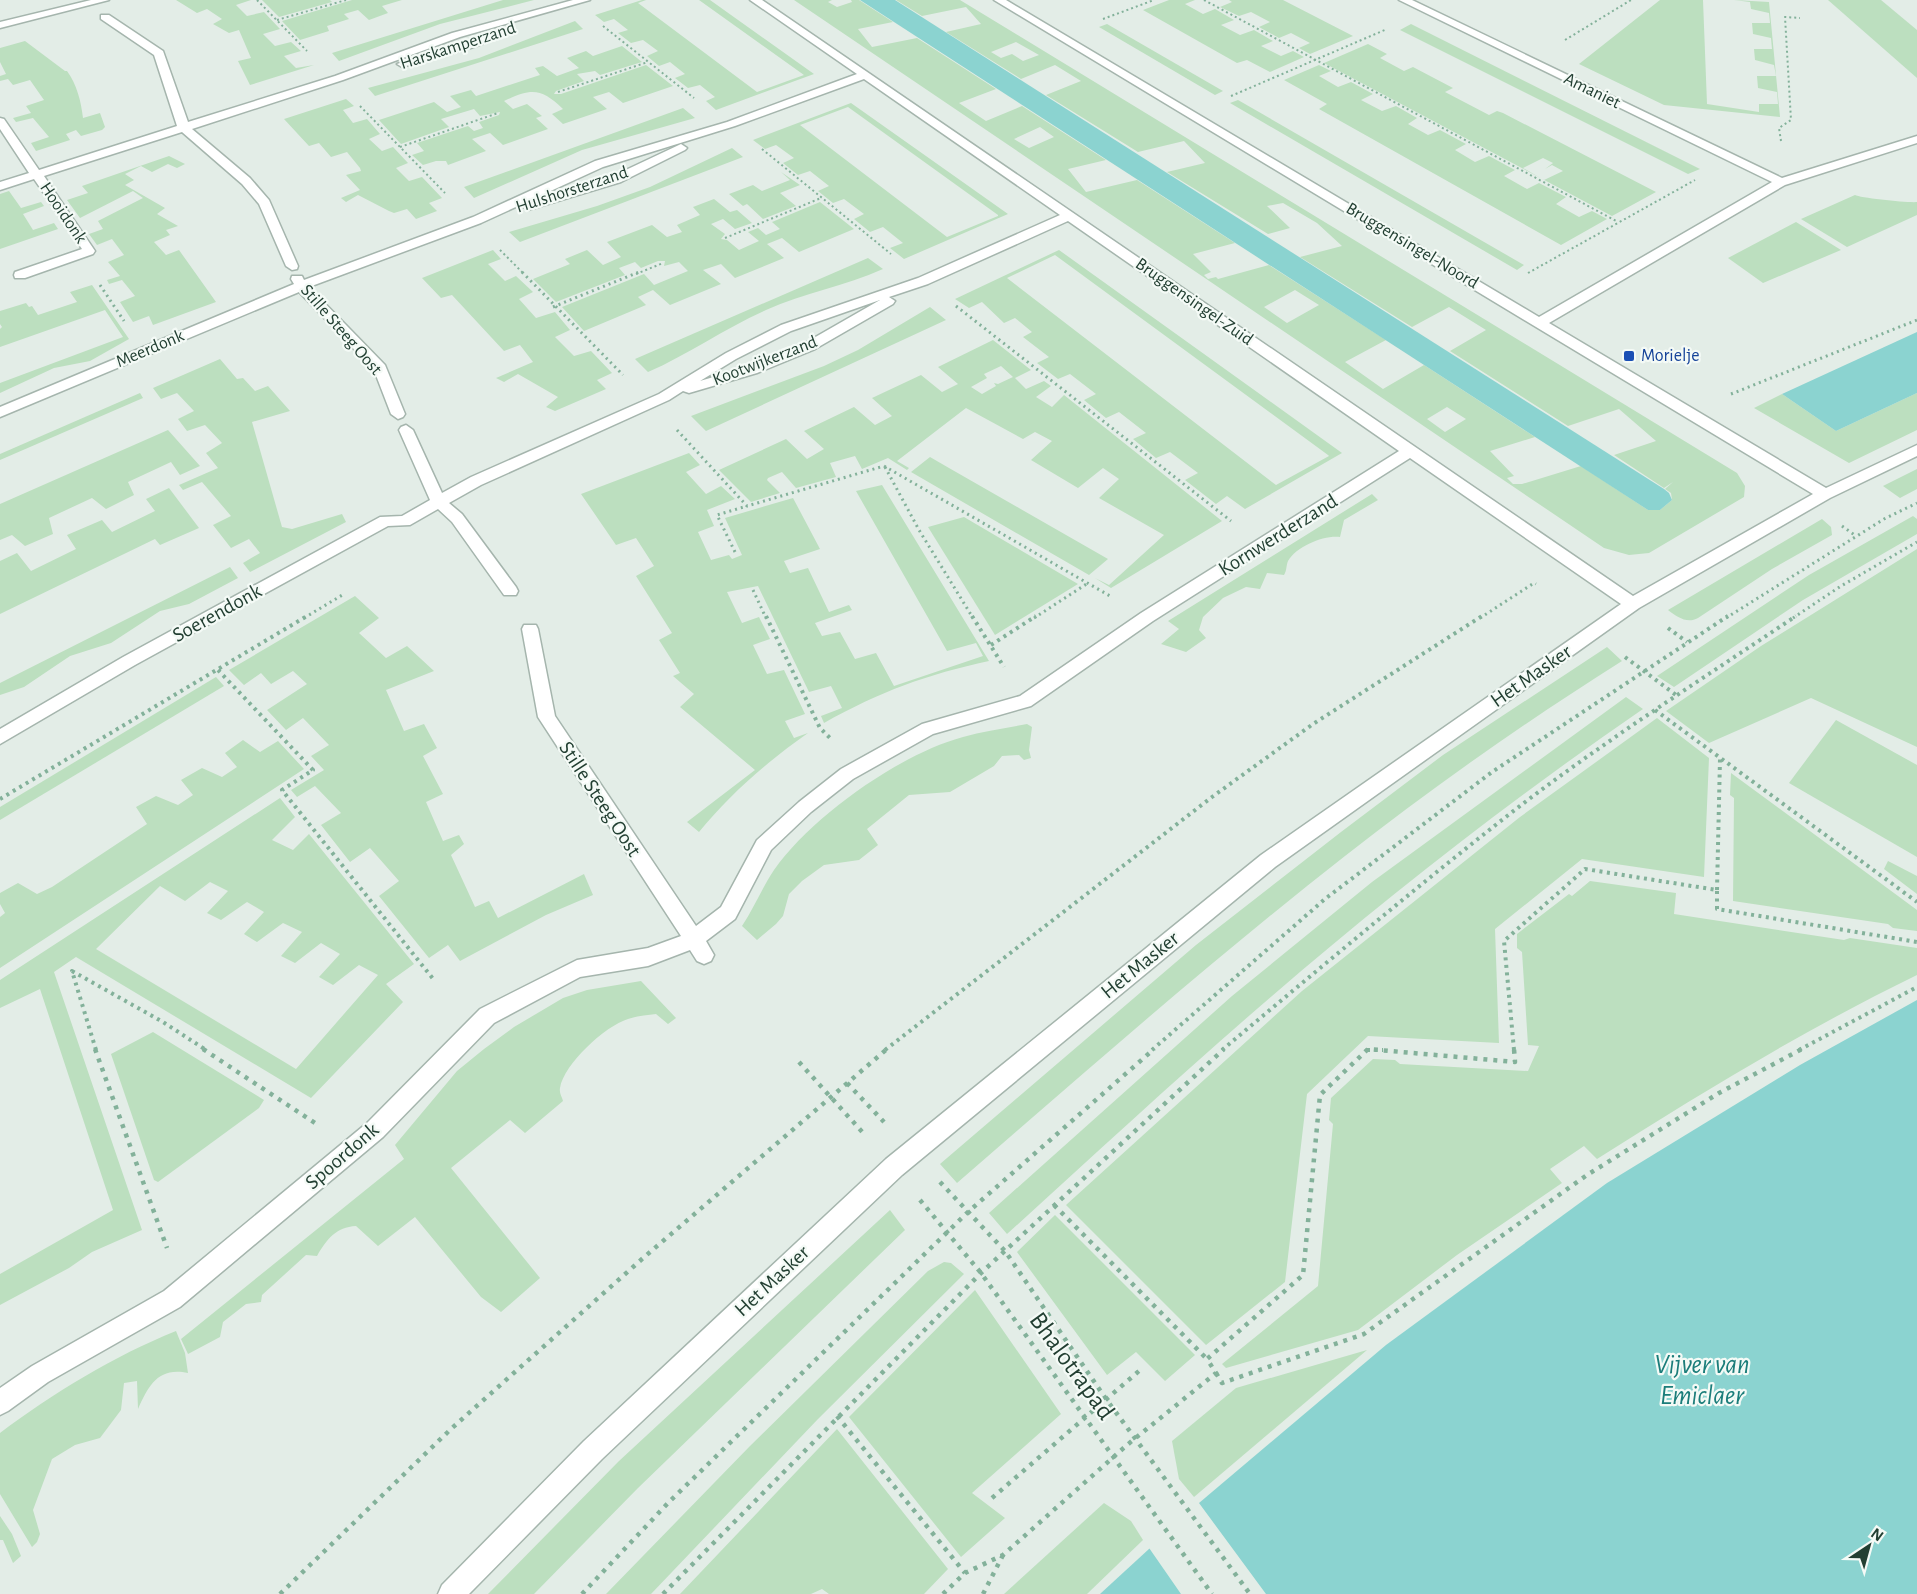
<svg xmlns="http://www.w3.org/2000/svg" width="1917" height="1594" font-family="'Alegreya Sans',sans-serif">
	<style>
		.green { fill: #bcdfbf; fill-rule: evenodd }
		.water { fill: #8bd3d0 }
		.pier { fill: #e3ede7 }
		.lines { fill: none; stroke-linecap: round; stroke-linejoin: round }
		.minor-casing { stroke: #a5b5ad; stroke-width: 3 }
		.path-far3 { stroke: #83b19a; stroke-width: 2; stroke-dasharray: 2 3; stroke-linecap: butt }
		.path-far2 { stroke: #83b19a; stroke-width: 3; stroke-dasharray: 2 4; stroke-linecap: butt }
		.path-far1 { stroke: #83b19a; stroke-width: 4; stroke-dasharray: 3 4.5; stroke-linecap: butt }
		.path { stroke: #83b19a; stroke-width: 4.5; stroke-dasharray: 4 6; stroke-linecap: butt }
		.minor { fill: #fff; fill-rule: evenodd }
		.transit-dot { fill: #1a4fb4; stroke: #f4faf6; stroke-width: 2 }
		.labels { text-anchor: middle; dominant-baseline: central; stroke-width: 4.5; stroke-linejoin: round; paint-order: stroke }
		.far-street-label { font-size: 18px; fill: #223f32; stroke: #f4faf6 }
		.far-transit-label { font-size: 18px; fill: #164399; stroke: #f4faf6; text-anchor: start }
		.street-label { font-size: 21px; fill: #223f32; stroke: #f4faf6 }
		.near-street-label { font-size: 26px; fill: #223f32; stroke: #f4faf6 }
		.near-water-label { font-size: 27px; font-style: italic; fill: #1b7d7a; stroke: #f4faf6 }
	</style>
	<rect width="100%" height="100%" fill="#e3ede7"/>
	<g class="green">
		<path d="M176,0H251L236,5L247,16L264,12L280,29L263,34L275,46L291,42L301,51L284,56L296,68L314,65L250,85L238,61L251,58L239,30L229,33L213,24L222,19L207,9L197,13Z"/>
		<path d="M262,0H330L332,2L279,17Z"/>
		<path d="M352,0H402L382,6L388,13L369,20L358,10L344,14L349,19L327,26L329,31L300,40L282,21Z"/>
		<path d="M503,0H534L440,24L339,61L332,53Z"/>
		<path d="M642,0H646L638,3L757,92L804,75L699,0H710L814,74L716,110L706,101L715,97L700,85L688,88L675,78L685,74L670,62L659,66L647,56L658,51L643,40L631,43L618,33L628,30L614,19L604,22L595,15Z"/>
		<path d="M794,0H832L828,2L837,7L852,2L851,0H859L893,22L858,29L872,47L917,38L996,89L959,103L986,121L1022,106L1106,160L1068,169L1086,192L1137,180L1235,243L1193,254L1211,272L1204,275L1208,279L1216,277L1218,279L1269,265L1386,340L1345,362L1383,389L1424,365L1535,437L1490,451L1514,476L1507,478L1513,484H1522L1581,466L1648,510H1660L1672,500L1671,493L1665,489L1673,482L1664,488L1614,455L1656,441L1619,409L1568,426L1450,351L1486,330L1449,307L1412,327L1300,257L1342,246L1317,223L1283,203L1267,206L1290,228L1268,234L1167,172L1205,163L1184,141L1138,152L1046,95L1081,81L1055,65L1021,79L946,32L981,24L966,7L922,16L896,0H960L1737,473L1745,486L1744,497L1649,553L1629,555L1604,548ZM1016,42L1039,55L1023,61L1012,54L1001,58L991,52ZM1040,127L1054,137L1029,148L1014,139ZM1295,290L1319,305L1287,323L1264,307ZM1447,407L1466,419L1445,432L1427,419Z"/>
		<path d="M1169,0H1195L1185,4L1203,14L1215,9L1234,20L1221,25L1240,35L1254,30L1273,41L1261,46L1281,56L1293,51L1304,57L1270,72L1247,60L1237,63L1143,10Z"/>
		<path d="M1229,0H1283L1353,36L1310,54L1299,48L1310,43L1291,33L1279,38L1259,27L1270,22L1251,12L1239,16L1220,7L1232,2Z"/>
		<path d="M1660,0H1703L1707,104L1759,112V104H1778L1777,92L1758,88L1757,76H1776L1774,65L1755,60L1754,49H1772L1771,38L1753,34L1752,23H1770L1769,13L1751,9L1750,2L1734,0L1769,2L1780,117L1664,105L1579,64Z"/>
		<path d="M1828,0H1881L1917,30V78Z"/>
		<path d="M575,21L583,29L375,96L368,88L479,58Z"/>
		<path d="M1107,24L1223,91L1215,95L1099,27Z"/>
		<path d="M1411,24L1700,169L1688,174L1400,30Z"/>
		<path d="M25,41L65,71H67C77,85 81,101 83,118L100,113L105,127L102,130L81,136L76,130L66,134L70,140L36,151L31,143L49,137L33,118L16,122L13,118L31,113L26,106L44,100L30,80L13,85L8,79L0,81V76L6,74L0,62V48Z"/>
		<path d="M1368,44L1387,54L1380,58L1404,71L1413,67L1453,88L1445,92L1489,115L1497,111L1503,113L1656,192L1612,216L1324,63ZM1543,158L1553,163L1545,169L1552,165L1563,171L1544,180L1523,168Z"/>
		<path d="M622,46L642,62L600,75L595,71L577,74L584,81L556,91L554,94H561L646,65L673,86L623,103L609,92L593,97L607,109L563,124L552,114L563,109C541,88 532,88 504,101L513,109L527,104L542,116L536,118L548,129L503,145L490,133L472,139L486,151L448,165L446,161H436L423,165L412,155L424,151L417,143L468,126L474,131L483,128L479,122L499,115L500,112L480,116L474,109L441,119L449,127L401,144L379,120L434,102L447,112L461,107L450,96L471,90L476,96L540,75L535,68L543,66L557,76L579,68L567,58L586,51L593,56Z"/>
		<path d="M1319,65L1331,71L1319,76L1338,87L1351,82L1373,94L1361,100L1382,111L1396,106L1417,118L1408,124L1428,135L1440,130L1466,144L1455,150L1475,162L1489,156L1515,170L1504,176L1527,189L1539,183L1566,197L1556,204L1579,217L1592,211L1607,219L1561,245L1319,109L1327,104L1284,80Z"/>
		<path d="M346,99L354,106L343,110L353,123L367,119L380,134L369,139L382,151L393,147L408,163L396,168L409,181L422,177L442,198L429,203L437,211L416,219L407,209L394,213L389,211L358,195L346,202L341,198L360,190L346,175L361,171L360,168L347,152L331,157L319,143L309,146L284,119Z"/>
		<path d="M1238,100L1524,265L1517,270L1230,103Z"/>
		<path d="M851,103L1008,214L904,259L890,248L903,243L883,227L870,232L854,219L864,214L844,199L833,203L818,191L829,186L810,171L798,175L783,163L794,158L776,145L765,149L753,140ZM848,107L998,215V216L947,237L800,125Z"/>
		<path d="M683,108L695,118L582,150L474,198L464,187Z"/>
		<path d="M732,148L743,157L520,242L509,232L597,206L650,187Z"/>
		<path d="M169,156L185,164L177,168L168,164L152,172L141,166L125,174L134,180L125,185L165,208L157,214L178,226L166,230L170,235L154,242L166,255L179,250L216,302L153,325L149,316L133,322L120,302L135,296L122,280L109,284L107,280L120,276L108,262L124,255L112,239L97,245L89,234L103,229L98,221L143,198L133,191L80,218L67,200L88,193L82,186Z"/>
		<path d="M781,172L800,185L780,193L796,206L763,219L747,204L743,206L729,194L753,185L762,191L790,180Z"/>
		<path d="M9,191L21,208L41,202L44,206L23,214L33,230L54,223L58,229L0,249V194Z"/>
		<path d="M1855,195C1860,198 1909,203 1917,202V215L1847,247L1801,219Z"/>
		<path d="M714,199L730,212L737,210L752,223L735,229L723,219L711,224L725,234L721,239L727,240L739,250L759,241L748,232L758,228L766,235L780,229L772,222L820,202L854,229L799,252L782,238L767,244L784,258L735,278L721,264L703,270L721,284L670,305L653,290L638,297L646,305L584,331L562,307L644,274L654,285L688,271L679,262L664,266L665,261H658L641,268L635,262L619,268L625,275L556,302L533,279L570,264L565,259L587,250L603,265L621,257L607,242L652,225L667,237L682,232L677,225L700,215L693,207Z"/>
		<path d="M1796,222L1841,250L1763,283L1728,258Z"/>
		<path d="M493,250L501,259L488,264L505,281L516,276L533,292L519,299L536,318L555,312L570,330L555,337L574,356L591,351L612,373L597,380L606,389L555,411L546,407L558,397L518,374L504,382L496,378L533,362L520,345L504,351L452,295L441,298L422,278Z"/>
		<path d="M1059,250L1342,453L1245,509L1227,496L1216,504L1185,480L1198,473L1170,452L1156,458L1133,439L1146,433L1119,412L1106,418L1084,400L1096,394L1070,374L1058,379L1037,363L1049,357L1023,337L1032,332L1015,318L1004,323L982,302L969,308L955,299ZM1055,255L1328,455L1329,456L1276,485L1007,278Z"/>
		<path d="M868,258L883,269C845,286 804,293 766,310C725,328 689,354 648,372L635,359Z"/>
		<path d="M92,285L129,339L90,361L54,368L0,393V383L123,337L105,310L0,347V329L2,327L0,324V311L26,303L29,307L32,306L38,315L77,302L70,292Z"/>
		<path d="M930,307L946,320L706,431L691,416L824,366L858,350Z"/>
		<path d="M993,340L1031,370L1015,378L1026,389L1044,381L1051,386L1036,397L1052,407L1064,395L1222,521L1111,588L1095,578L1109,585L1164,535L1099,498L1119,479L1103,468L1078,488L1031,460L1052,441L1035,432L1023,439L966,408L897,461L909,468L907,470L888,458L862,469L855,456L830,463L836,477L796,488L782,472L768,478L767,480L780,493L751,502L719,470L786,439L807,459L824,449L804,431L854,407L875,425L892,416L872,398L921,375L942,392L958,384L938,367ZM1001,366L1013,377L998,384L994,383L996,386L982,394L971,387L987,378L984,374Z"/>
		<path d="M220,359L237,379L243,378L255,391L268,386L290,411L252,422L282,527L292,529L342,514L346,522L250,572L243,563L260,553L249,539L231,548L213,525L231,516L202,482L183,490L179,485L218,468L206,453L222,443L205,425L187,431L178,419L194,411L177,393L161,399L153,388Z"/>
		<path d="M140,393L143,398L0,460V454Z"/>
		<path d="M1917,393V430L1849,463L1754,408L1782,394L1836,431Z"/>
		<path d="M168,430L200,466L180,475L171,462L128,482L134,495L106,509L92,498L49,518L53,534L25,546L12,535L0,540V504Z"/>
		<path d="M689,453L700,465L686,472L706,494L721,486L735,499L707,510L714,526L698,532L711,560L729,555L732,559L742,555L725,518L793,498L820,549L784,561L790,573L808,568L829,612L849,605L852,610L815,623L822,636L840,632L855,659L876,653L894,686L983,656L976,643L947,651L856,491L882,485L989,661C928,674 879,692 824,723L821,716L842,708L831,686L809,692L758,586L727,592L742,623L759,617L770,639L753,645L767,674L784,670L805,714L785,721L794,738L808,733C768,761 730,794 699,832L687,822L755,770L680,707L694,694L673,676L680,673L659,640L672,633L636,576L654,566L636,538L616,545L581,494Z"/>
		<path d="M930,457L949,468L1108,559L1089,575L911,472Z"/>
		<path d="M1917,469V489L1900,498L1883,486Z"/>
		<path d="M169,488L199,528L160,545L155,539L0,614V561L17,553L31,571L76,549L67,535L102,520L112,532L155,511L146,499Z"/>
		<path d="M1372,494L1378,500L1344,520L1340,537C1324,535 1297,546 1288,561C1286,566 1287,570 1284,575L1267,573L1260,589L1246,587L1223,598L1203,617L1199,630L1206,638L1186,652L1161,644L1179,629L1168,621Z"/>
		<path d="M1913,516L1917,519V534L1803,600L1674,687L1657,676L1809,575Z"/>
		<path d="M964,517L1078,584L995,635L928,527Z"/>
		<path d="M1822,519L1831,527L1832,535L1772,569L1698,618C1687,624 1677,617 1668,610Z"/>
		<path d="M1917,549V747L1811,698L1709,743L1666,711L1761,646Z"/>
		<path d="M230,567L238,578L189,604L160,611L111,643L70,656L24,687L0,695V683Z"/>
		<path d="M355,596L379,618L359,633L386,658L407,646L434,671L386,690L404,731L424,724L437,748L423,756L443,794L426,802L443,841L459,835L464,844L451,855L475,907L489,901L498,918L584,874L593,895L546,915L460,961L448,945L429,958L379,896L399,881L370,848L350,862L321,825L341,813L315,786L297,797L291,790L324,770L311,756L329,745L303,718L286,730L267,710L307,684L293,671L271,684L261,673L244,685L229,670Z"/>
		<path d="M1607,647L1622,661C1527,721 1434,786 1345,856C1212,960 1085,1072 957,1183L940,1164L1196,945L1341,832L1443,755Z"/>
		<path d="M216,677L224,686L0,820V807Z"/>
		<path d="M1626,697L1643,709C1506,803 1375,906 1250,1015C1168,1086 1088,1161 1007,1234L989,1213L1232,996L1372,882Z"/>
		<path d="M1657,718L1709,758L1704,877L1582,859L1495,929L1499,1043L1368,1036L1307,1094L1285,1282L1206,1345L1066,1205L1302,991L1520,817Z"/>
		<path d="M1836,720L1917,765V857L1789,783Z"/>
		<path d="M1027,724L1032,727L1029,750L1031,758L1024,760L1019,755L1002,756L994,766L950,792L909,795L867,829L878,845L859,860L824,865L802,881L789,894L783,916L776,924L757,940L742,926C754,908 762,888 774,870C812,816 900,754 963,737C984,731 1006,728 1027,724Z"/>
		<path d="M243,740L260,752L278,741L304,769L0,968V917L5,913L0,904V893L18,883L37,894L52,887L147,824L136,807L156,796L178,805L193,795L181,780L202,768L222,777L237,767L225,753Z"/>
		<path d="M1731,773L1917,910V931L1893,928L1888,924L1733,901L1734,798L1730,795Z"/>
		<path d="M280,798L295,817L272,840L293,850L309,834L414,964L386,984L403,1002L311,1098L76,957L54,972L142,1230L92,1252L69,1268L0,1305V1274L113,1210L40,989L0,1008V980ZM210,882L228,891L207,913L221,920L247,902L264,912L244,934L257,942L283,923L302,932L281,956L295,963L321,943L340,954L319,977L333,985L359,965L378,975L296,1069L96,949L160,886L185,901Z"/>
		<path d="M1888,861L1917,876V894L1884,869Z"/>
		<path d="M1590,881L1676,893L1674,914L1844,940L1850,938L1917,948V975C1806,1029 1701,1093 1597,1159L1584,1146L1550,1169L1562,1183L1457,1255L1358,1330L1226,1368L1222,1364L1318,1286L1333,1124L1329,1120L1331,1098L1373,1059L1395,1060L1400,1064L1528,1071L1539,1046L1528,1045L1522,952L1517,948V934L1569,894L1572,896Z"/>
		<path d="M641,981L676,1018L668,1024L656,1014C647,1015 637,1016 628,1019C605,1026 564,1064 560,1088C559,1093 562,1097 563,1101L525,1133L510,1120L451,1168L540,1278L501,1312L481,1297L415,1217L378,1246L356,1226C336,1227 327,1239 317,1256L306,1255L262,1295L261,1302L246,1304L223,1322L220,1337L188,1354L181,1339L404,1159L395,1145L457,1071L484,1049L514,1027L563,998L587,990Z"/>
		<path d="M153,1032L264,1100L259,1108L158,1182L154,1180L111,1054Z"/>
		<path d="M890,1210L905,1230L638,1488L534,1594H488L619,1461Z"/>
		<path d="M1055,1215L1195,1355L1165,1381L1136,1352L1107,1375L1017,1252Z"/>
		<path d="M944,1262L951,1263L964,1274L818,1419L651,1594H606L750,1446L928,1271Z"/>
		<path d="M975,1290L1061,1414L972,1493L1005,1518L961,1557L849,1417Z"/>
		<path d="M176,1331L185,1353L188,1373C158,1367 149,1385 138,1409L137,1381L124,1383L121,1410L100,1438L75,1445L52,1459L33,1510L40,1534L37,1542L32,1547L0,1494V1433C53,1393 114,1356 176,1331Z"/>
		<path d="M1367,1350L1194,1497L1179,1479L1172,1441L1236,1388Z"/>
		<path d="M837,1429L948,1569L924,1594H829L822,1589L811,1594H680Z"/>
		<path d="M1104,1503L1131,1521L1143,1540L1087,1594H1004Z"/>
		<path d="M0,1516L12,1534L21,1556L13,1563L3,1540H0Z"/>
	</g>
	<g class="water">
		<path d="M860,0H895L1664,489L1669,493L1672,500L1660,510H1648Z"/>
		<path d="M1917,332V393L1836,431L1782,394Z"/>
		<path d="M1917,1000V1594H1100L1199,1503L1386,1345L1607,1183L1800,1065Z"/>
	</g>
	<path class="pier" d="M1197,1500L1199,1503L1266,1594H1181L1147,1545Z"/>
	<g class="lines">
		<g class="minor-casing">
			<g id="minor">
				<path d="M91,0H109L0,28V22Z"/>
				<path d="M573,0H590L460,37L343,80L192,129L250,178L269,200L298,266L297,269L292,270L286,266L259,204L242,184L182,132L44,176L95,251L93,254L25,278H15L14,275L15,272L82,249L34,179L0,190V182L29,173L0,129V118L4,119L39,170L177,126L154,55L101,19V15H109L163,51L188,122L335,76L452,33Z"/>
				<path d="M750,0H762L1633,596L1813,494L994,0H1006L1539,317L1772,182L1399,0H1412L1782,178L1917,136V143L1785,185L1549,323L1826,488L1917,445V456L1830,498L1639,608L1275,867L902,1175L602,1459L469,1594H438L442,1585L584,1441L886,1159L1261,855L1621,604L1410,458L1153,621L1031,706L933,734L853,779L811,812L771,850L735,919L706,941L714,955L711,961L704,964L697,961L690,950L648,966L580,977L494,1023L383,1137L180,1307L48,1382L8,1411L0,1415V1388L32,1366L164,1291L367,1123L480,1009L577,960L648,948L681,936L538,717L522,629L524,625H536L538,629L555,716L696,926L721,907L757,840L799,802L841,769L922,724L1020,696L1141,613L1399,451L1068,221L928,284L889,297L895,301L893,304L815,349L757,373L689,393L683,391L669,400L481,485L449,503L462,514L516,587L518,591L516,595H504L452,522L438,509L410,525L388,526L135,665L0,744V729L123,657L380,517L402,516L430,500L399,430L401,427L406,425L413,430L442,493L471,477L659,394L726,353L781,325L918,278L1060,215L864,79L735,126L603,167L481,223L309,287L385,365L405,414L403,417L398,419L391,414L374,370L299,292L0,417V407L294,284L291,279L292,276H302L304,280L473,217L595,161L727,122L857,74ZM880,300L805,343L747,367L700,381L736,359L791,331Z"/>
				<path d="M510,27L514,28V32L474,47L402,67L397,64Z"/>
				<path d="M681,144L687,148L685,150L621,182L528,210L522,206L524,203L613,176Z"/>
			</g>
		</g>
		<g class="path-far3">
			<path d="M257,0L307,51"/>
			<path d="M1204,0L1618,222"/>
			<path d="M1103,19L1154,0"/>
			<path d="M277,20L346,0"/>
			<path d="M603,26L694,98"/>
			<path d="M1565,40L1631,0"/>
			<path d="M558,92L648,62"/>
			<path d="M1231,96L1387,29"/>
			<path d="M360,106L445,193"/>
			<path d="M1781,141L1779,128L1791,120L1785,17L1800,18"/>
			<path d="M400,147L498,113"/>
			<path d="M762,149L891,254"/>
			<path d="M725,238L821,198"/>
			<path d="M500,250L524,274"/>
			<path d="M1528,273L1695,180"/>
			<path d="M636,274L663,263"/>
		</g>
		<g class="path-far2">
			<path d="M522,272L623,375"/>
			<path d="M100,285L124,321"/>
			<path d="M956,306L1231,521"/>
			<path d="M553,307L639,272"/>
			<path d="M1731,394L1917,320"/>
			<path d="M677,430L747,506L884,466"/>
			<path d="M884,466L1110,596"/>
			<path d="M885,467L919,530L973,618"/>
			<path d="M1842,526L1856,536"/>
			<path d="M735,552L717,515L747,506"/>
			<path d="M753,590L766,618"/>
			<path d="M304,618L344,594"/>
			<path d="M1034,618L1088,583"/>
			<path d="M1480,618L1534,583L1536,584"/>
			<path d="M1726,618L1884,519L1917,503"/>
			<path d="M1793,618L1841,586L1917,542"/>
		</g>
		<g class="path-far1">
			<path d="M766,616L820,728L832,740"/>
			<path d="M972,616L1004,667"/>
			<path d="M1668,628L1687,642"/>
			<path d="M991,645L1036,616"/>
			<path d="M1625,657L1676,695"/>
			<path d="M218,670L313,770L282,790L434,980"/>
			<path d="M1655,710L1917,902"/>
			<path d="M0,799L307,616"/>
			<path d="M1717,890L1720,759"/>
			<path d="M96,1050L72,971L163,1022L206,1050"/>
			<path d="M885,1050L1212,797L1313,724L1482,616"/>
			<path d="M1152,1050L1325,899L1492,772L1728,616"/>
			<path d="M1222,1050C1319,969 1416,887 1516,809C1606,740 1702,679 1796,616"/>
			<path d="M1367,1050H1383"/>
			<path d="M1514,1050L1504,941L1585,869L1717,890V909L1917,942"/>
			<path d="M1799,1050L1917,987"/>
		</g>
		<g class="path">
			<path d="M95,1049L167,1248"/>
			<path d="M203,1049L318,1125"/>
			<path d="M799,1062L865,1135"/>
			<path d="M847,1083L884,1122"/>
			<path d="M940,1182L1005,1251L1106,1399L1250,1594"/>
			<path d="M920,1200L981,1273L1212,1594"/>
			<path d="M1054,1205L1207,1359"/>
			<path d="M1216,1373L1222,1383L1364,1334L1587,1175L1719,1093L1802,1049"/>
			<path d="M837,1416L965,1573"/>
			<path d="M992,1498L1139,1371"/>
			<path d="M280,1594L452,1428L642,1259L887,1049"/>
			<path d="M582,1594L669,1502L968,1212L1154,1049"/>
			<path d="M663,1594L981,1273L1224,1049"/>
			<path d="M943,1594L965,1573L1003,1555L1127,1445L1216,1373L1207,1359L1303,1275L1320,1095L1368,1049L1515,1062L1514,1049"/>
			<path d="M983,1594L1003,1555"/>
		</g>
		<use href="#minor" class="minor"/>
	</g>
	<rect class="transit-dot" x="1623" y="350" width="12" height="12" rx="3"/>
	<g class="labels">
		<g class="far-street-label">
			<text transform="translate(458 46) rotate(-18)">Harskamperzand</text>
			<text transform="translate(1592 91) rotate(26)">Amaniet</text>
			<text transform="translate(572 190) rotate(-18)">Hulshorsterzand</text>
			<text transform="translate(63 213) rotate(56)">Hooidonk</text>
			<text transform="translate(1412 246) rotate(31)">Bruggensingel-Noord</text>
			<text transform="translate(1194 302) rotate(35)">Bruggensingel-Zuid</text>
			<text transform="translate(341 330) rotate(49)">Stille Steeg Oost</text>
			<text transform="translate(150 349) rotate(-23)">Meerdonk</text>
			<text transform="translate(765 361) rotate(-21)">Kootwijkerzand</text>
		</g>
		<g class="far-transit-label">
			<text x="1641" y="356">Morielje</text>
		</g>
		<g class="street-label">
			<text transform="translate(1278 535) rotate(-32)">Kornwerderzand</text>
			<text transform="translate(217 613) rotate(-29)">Soerendonk</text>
			<text transform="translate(1531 676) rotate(-35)">Het Masker</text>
			<text transform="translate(600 799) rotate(57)">Stille Steeg Oost</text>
			<text transform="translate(1140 965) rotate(-39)">Het Masker</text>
			<text transform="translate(342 1156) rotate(-41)">Spoordonk</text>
			<text transform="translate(772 1281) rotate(-43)">Het Masker</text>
		</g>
		<g class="near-street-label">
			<text transform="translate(1072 1366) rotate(54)">Bhalotrapad</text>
		</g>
		<g class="near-water-label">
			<text x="1702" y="1364">Vijver van<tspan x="1702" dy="31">Emiclaer</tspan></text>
		</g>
	</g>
	<g transform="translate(1869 1546) rotate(36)" stroke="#f4faf6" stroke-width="4.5" paint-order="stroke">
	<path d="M0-4.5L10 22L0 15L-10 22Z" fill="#223f32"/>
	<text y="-9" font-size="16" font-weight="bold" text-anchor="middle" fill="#223f32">N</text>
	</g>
</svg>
